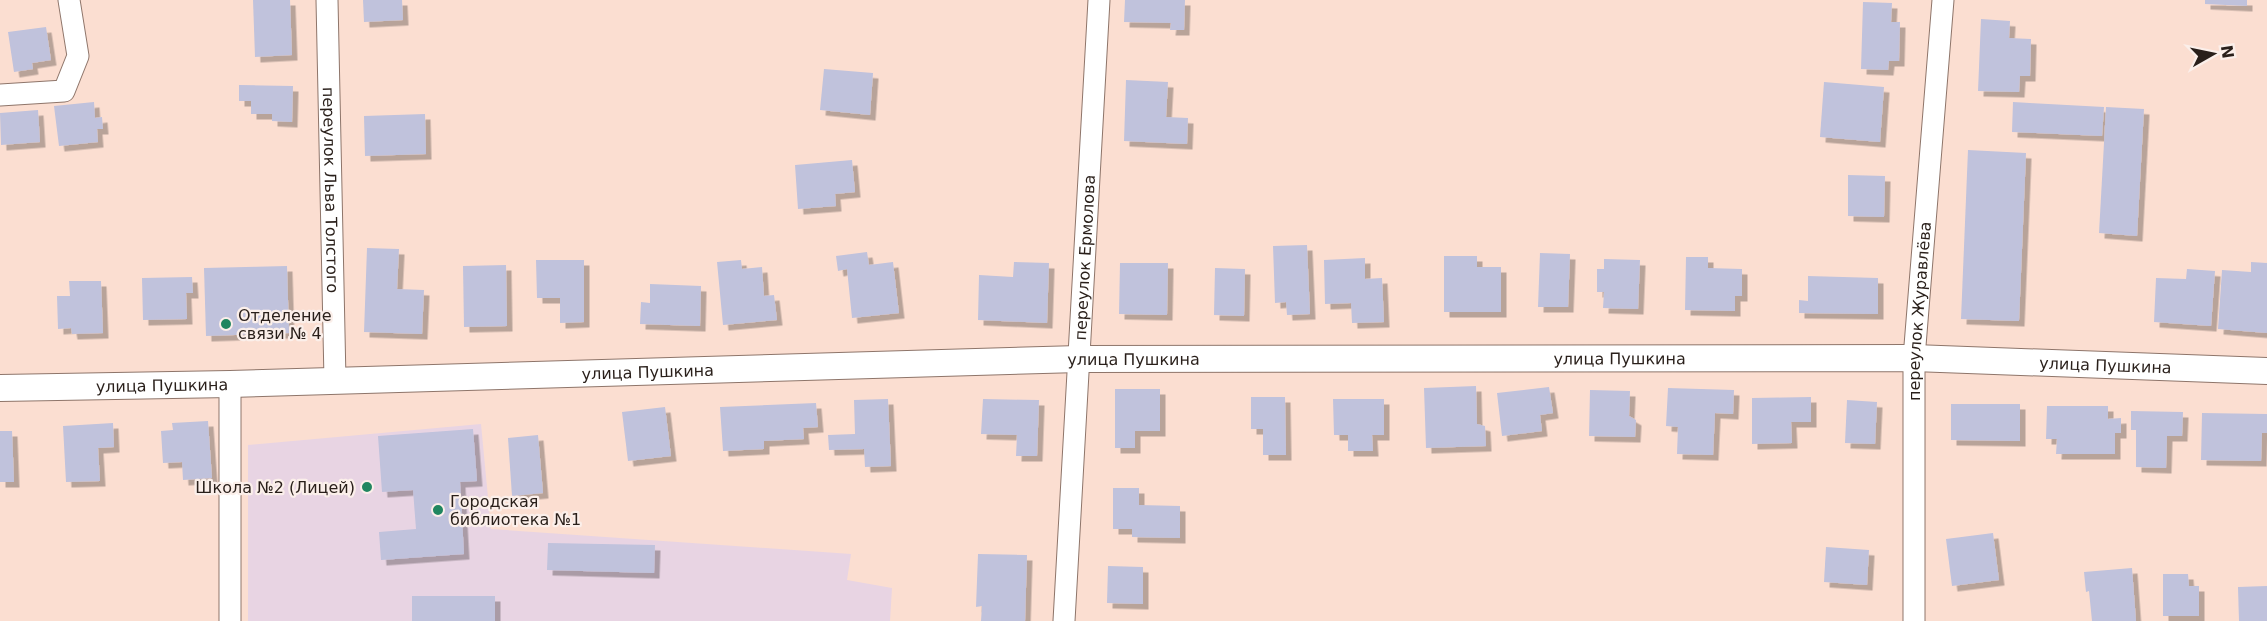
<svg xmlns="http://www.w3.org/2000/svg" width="2267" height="621" font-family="'DejaVu Sans',sans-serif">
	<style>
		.education { fill: #e8d4e3 }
		.building { fill: #c0c2dc; filter: url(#shadow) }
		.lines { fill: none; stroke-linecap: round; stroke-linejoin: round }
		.minor-casing { stroke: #8e756a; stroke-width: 23 }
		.tertiary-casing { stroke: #8e756a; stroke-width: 28 }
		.minor { stroke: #fff; stroke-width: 21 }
		.tertiary { stroke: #fff; stroke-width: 26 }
		.poi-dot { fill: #208660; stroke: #fbefea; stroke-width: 2 }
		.labels { text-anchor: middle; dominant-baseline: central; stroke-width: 4.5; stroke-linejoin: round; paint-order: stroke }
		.street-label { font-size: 16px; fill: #291f1a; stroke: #fbefea }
		.poi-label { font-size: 16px; fill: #291f1a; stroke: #fbefea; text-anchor: start }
	</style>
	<defs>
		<filter id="shadow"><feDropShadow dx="5.5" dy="5.5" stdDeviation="0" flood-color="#0004"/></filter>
	</defs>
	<rect width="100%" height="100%" fill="#fbded1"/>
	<path class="education" d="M481,424L491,529L851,554L847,580L892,588L890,621H248V445Z"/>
	<g class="building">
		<path d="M253,0H290L292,55L255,57Z"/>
		<path d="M363,0H402L403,20L364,22Z"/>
		<path d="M1125,0H1185L1184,30H1170L1171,23L1124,22Z"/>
		<path d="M2205,0H2247V6L2205,4Z"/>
		<path d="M1863,2L1892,3L1891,22H1900L1899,61H1889L1888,70L1861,69Z"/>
		<path d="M1981,19L2010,21L2009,38L2031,39L2030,76H2020L2019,92L1978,91Z"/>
		<path d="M46,27L51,60L32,63L33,69L14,72L8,32Z"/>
		<path d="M824,69L873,73L870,115L820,110Z"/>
		<path d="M1126,80L1168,82L1166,117L1188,118L1187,144L1124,141Z"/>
		<path d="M1824,82L1884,87L1880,142L1820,137Z"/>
		<path d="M239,85L293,86L292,122L272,121V114H251V101H239Z"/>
		<path d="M94,102L95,118L102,117L103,129H97L98,142L59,146L54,106Z"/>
		<path d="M2013,102L2104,107L2102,136L2012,132Z"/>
		<path d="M2106,107L2144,109L2137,236L2099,233Z"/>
		<path d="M38,110L40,142L1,145L0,113Z"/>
		<path d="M425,114L426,154L365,156L364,116Z"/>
		<path d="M1968,150L2026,153L2019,321L1961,319Z"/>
		<path d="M852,160L855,192L835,194L836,206L798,209L795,165Z"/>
		<path d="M1848,175L1885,176L1884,217L1848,216Z"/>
		<path d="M1307,245L1310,314L1287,315L1286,302L1275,303L1273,246Z"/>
		<path d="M367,248L399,249L397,289L424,290L422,334L364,332Z"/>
		<path d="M867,252L869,265L893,262L899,313L852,318L847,269L838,271L836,256Z"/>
		<path d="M1540,253L1570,254L1568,307H1538Z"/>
		<path d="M1444,256H1477V267H1501V312H1444Z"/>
		<path d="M1686,257H1708V268L1742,269V296H1735V311L1685,310Z"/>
		<path d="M1365,258V279L1382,278L1384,322L1352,323L1351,303L1325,304L1324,260Z"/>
		<path d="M1604,259L1640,260L1638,309L1603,308L1604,292H1597V269H1604Z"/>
		<path d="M536,260H584V322L560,323V298H537Z"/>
		<path d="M741,260L742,269L762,267L764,296L774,295L777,320L723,325L717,262Z"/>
		<path d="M1014,262L1049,263L1047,323L978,320L979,275L1013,277Z"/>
		<path d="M2251,262L2267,263V333L2218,329L2222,270L2251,272Z"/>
		<path d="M1120,263H1168L1167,315L1119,314Z"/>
		<path d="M506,265L507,326L464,327L463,266Z"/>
		<path d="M287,266L289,333L206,336L204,268Z"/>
		<path d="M1215,268L1245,269L1244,316L1214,315Z"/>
		<path d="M2187,269L2215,271L2211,326L2154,322L2156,278L2186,279Z"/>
		<path d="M1808,276L1878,278V314L1799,313V300L1808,301Z"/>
		<path d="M192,277L193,293H186L187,319L143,320L142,278Z"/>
		<path d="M69,281H101L103,333L72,334L71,328L58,329L57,296H70Z"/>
		<path d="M650,284L701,286L700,326L640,324L641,302L650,303Z"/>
		<path d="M1476,386L1477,424L1485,426L1486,446L1426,448L1424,388Z"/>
		<path d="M1549,387L1553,413L1540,415L1542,431L1502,436L1497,393Z"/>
		<path d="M1668,388L1734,390L1733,414L1715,413L1713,455L1677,454L1678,427L1666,426Z"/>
		<path d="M1115,389H1160V431H1135V448H1115Z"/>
		<path d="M1590,390L1630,391L1629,416L1636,420L1635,437L1589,436Z"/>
		<path d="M1251,397H1285L1286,455H1263V429H1251Z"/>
		<path d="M1811,397V422H1791L1792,443L1752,444V398Z"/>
		<path d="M888,399L891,466L865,467L864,449L829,450L828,435L855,434L854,400Z"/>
		<path d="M983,399L1039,400L1037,456H1016L1017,435L981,434Z"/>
		<path d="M1333,399H1384V435H1372L1373,451H1348V435H1334Z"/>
		<path d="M1847,400L1877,402L1875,444L1845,443Z"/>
		<path d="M816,403L818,427L803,428L804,439L764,441V449L723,451L720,407Z"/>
		<path d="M1951,404H2020V441L1951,440Z"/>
		<path d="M2047,406H2108V419L2121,418V433H2115V454H2056L2057,439H2046Z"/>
		<path d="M665,407L671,456L628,461L622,412Z"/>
		<path d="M2131,411L2183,412L2182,436H2167L2166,468L2136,467V430H2131Z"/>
		<path d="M2202,413L2267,414V433H2262L2261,461L2201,460Z"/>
		<path d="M208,421L212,478L183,480L182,462L163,463L161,431L173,430L172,423Z"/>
		<path d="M113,423L114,447L98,448L100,481L66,482L63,426Z"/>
		<path d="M473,429L477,481L460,482L464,554L381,560L379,532L416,529L413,490L382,492L378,436Z"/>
		<path d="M0,431H12L14,482H0Z"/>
		<path d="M538,435L543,493L512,496L508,438Z"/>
		<path d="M1113,488H1139V505L1180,506V538L1132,537V529H1113Z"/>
		<path d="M1993,533L1999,580L1952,586L1946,539Z"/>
		<path d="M548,543L655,545L654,573L547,570Z"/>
		<path d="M1826,547L1869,550L1867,585L1824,582Z"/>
		<path d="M978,554L1027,555L1025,621H981L982,606L976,607Z"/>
		<path d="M1108,566L1143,567V604L1107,603Z"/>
		<path d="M2132,568L2136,621H2092L2089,591L2086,592L2084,572Z"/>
		<path d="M2163,574H2188L2189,586H2199V616H2163Z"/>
		<path d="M2267,586V621H2239L2238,587Z"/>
		<rect x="412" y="596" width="83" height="25"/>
	</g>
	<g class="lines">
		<g class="minor-casing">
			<g id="minor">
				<path id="s1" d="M327,0L335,380"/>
				<path d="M0,95L64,91L78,56L69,0"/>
				<path d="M230,621V384"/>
				<path id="s2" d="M1064,621L1099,0"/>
				<path id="s3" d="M1914,621V358L1943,0"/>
			</g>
		</g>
		<g class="tertiary-casing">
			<g id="tertiary">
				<path id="s4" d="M0,388L230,384L1079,359L1914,358L2267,371"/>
			</g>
		</g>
		<use href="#minor" class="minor"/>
		<use href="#tertiary" class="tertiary"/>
	</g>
	<g class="poi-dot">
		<circle cx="226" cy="324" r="6"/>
		<circle cx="367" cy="487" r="6"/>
		<circle cx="438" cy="510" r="6"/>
	</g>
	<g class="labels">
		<g class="street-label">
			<text stroke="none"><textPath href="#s1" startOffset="190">переулок Льва Толстого</textPath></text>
			<text stroke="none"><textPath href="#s2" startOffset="364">переулок Ермолова</textPath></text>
			<text stroke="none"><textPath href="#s3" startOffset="310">переулок Журавлёва</textPath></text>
			<text stroke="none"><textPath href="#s4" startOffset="1620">улица Пушкина</textPath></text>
			<text stroke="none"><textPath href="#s4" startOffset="1134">улица Пушкина</textPath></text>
			<text stroke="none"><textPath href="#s4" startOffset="2106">улица Пушкина</textPath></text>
			<text stroke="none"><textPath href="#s4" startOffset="648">улица Пушкина</textPath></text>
			<text stroke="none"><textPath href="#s4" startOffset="162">улица Пушкина</textPath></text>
		</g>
		<g class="poi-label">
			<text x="238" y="315">Отделение<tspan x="238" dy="18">связи № 4</tspan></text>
			<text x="355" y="487" text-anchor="end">Школа №2 (Лицей)</text>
			<text x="450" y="501">Городская<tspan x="450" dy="18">библиотека №1</tspan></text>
		</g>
	</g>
	<g transform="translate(2213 54) rotate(81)" stroke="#fbefea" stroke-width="4.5" paint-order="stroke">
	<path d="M0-4.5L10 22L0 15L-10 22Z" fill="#291f1a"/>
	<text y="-9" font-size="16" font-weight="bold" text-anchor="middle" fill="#291f1a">N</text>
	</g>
</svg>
